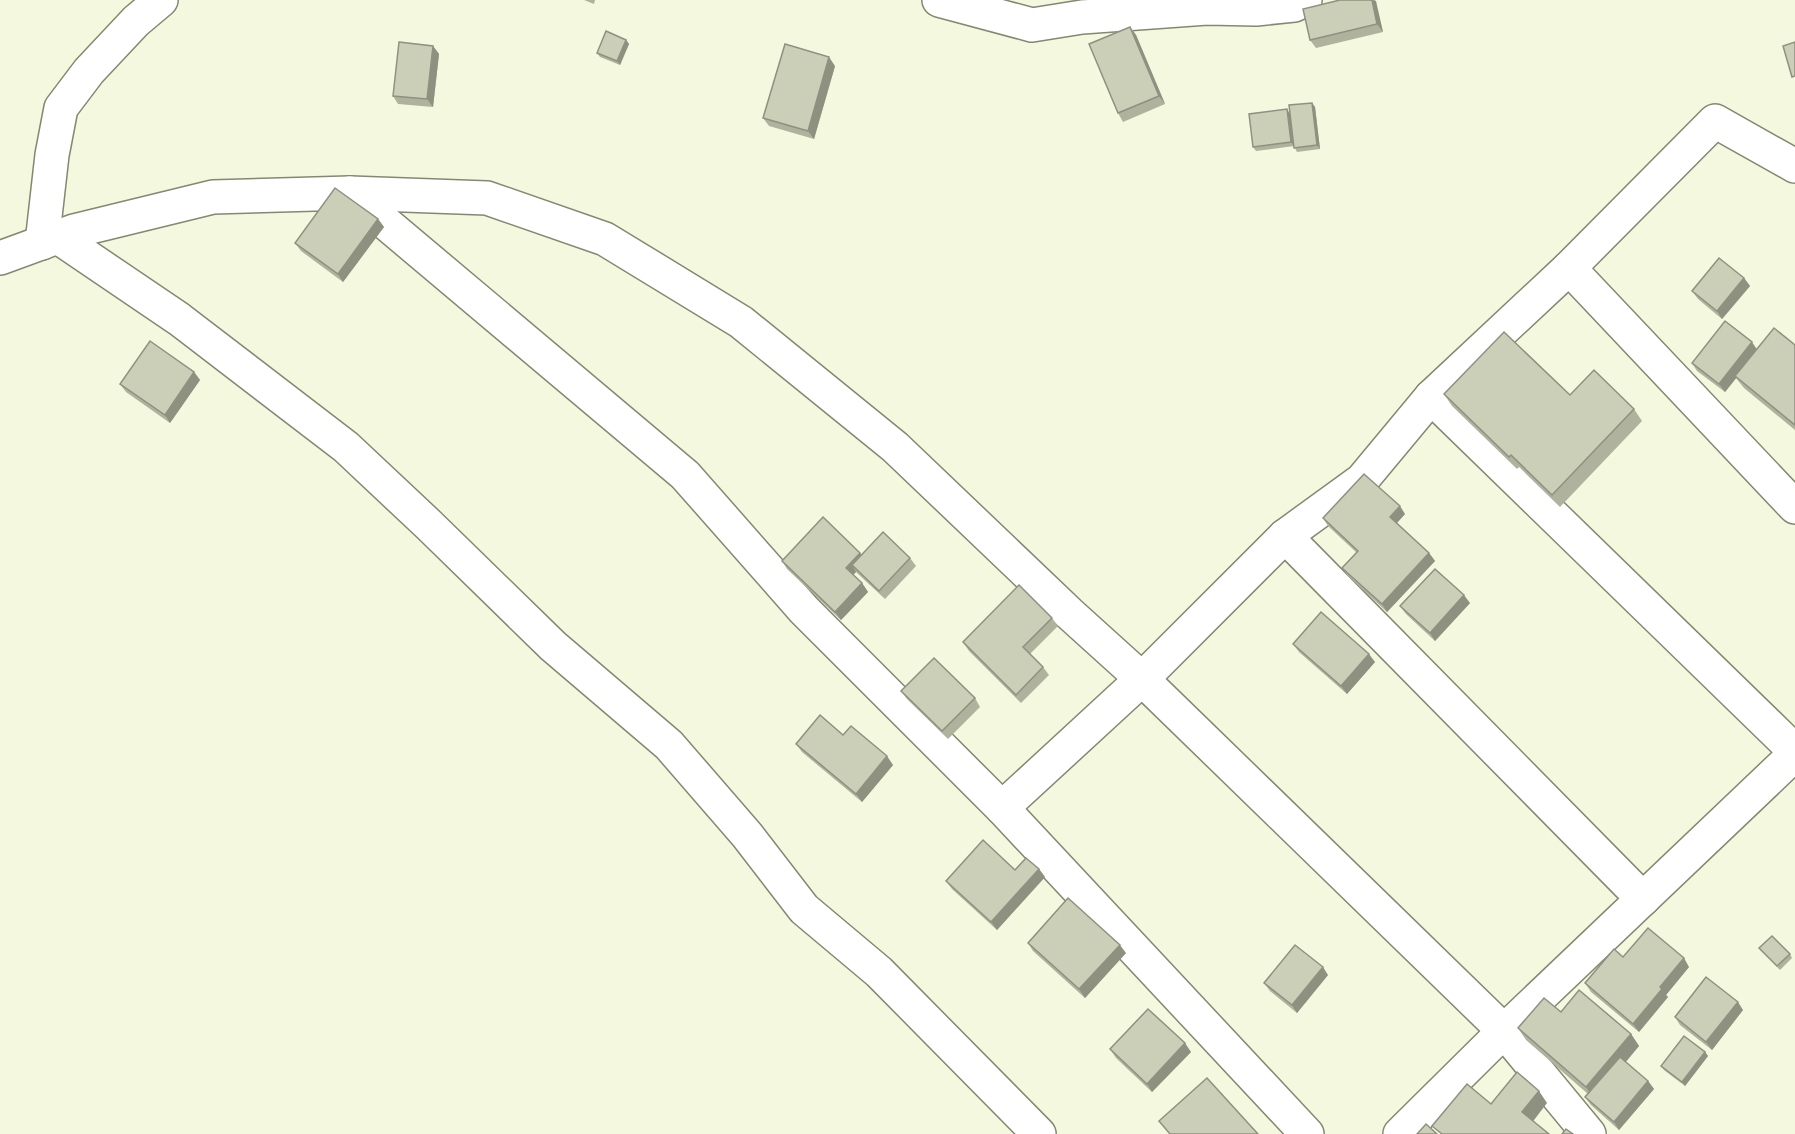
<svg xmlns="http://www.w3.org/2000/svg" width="1795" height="1134" font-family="'Titillium Web',sans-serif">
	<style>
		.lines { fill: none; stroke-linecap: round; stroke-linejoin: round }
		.minor-casing { stroke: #858871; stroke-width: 36 }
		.minor { stroke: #fff; stroke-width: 33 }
		.wall { fill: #afb29d }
		.shaded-wall { fill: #8f9180 }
		.building { fill: #cccfb7; stroke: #8f9180; stroke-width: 1.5 }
	</style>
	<rect width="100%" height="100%" fill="#f4f8df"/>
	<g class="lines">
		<g class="minor-casing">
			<g id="minor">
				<path d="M939,0L1032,25L1082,17L1207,8L1256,9L1294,5L1305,0"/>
				<path d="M350,193L685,475L804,610L1002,808L1307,1134"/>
				<path d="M58,237L179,319L346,447L429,525L553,646L669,745L747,835L804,909L879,972L1039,1134"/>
				<path d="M42,243L52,155L61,108L89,71L136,21L161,0"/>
				<path d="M0,258L74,231L213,197L350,193L487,198L605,239L741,322L895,447L1069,613L1142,679L1504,1031L1589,1134"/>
				<path d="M1569,268L1795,507"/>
				<path d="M1431,397L1795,751"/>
				<path d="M1285,536L1643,899"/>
				<path d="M1002,808L1142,679L1285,536L1362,480L1431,397L1569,268L1715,121L1795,166"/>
				<path d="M1400,1134L1504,1031L1795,754"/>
			</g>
		</g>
		<use href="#minor" class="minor"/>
	</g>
	<g class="wall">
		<path d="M584,0H595L594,4Z"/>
		<path d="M1340,0H1375L1383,32L1316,48L1310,40Z"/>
		<path d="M1130,27L1136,35L1165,104L1123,122L1118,113Z"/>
		<path d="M626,40L629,44L620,65L600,57L597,53Z"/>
		<path d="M433,46L439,54L433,107L398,104L393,96Z"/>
		<path d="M835,66L814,139L769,126L763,118Z"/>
		<path d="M1312,103L1315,107L1320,149L1297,152L1294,146L1256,151L1253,147L1290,114L1292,134Z"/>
		<path d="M378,219L384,227L343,282L301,251L295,243Z"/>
		<path d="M1744,278L1750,286L1722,319L1698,299L1692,291Z"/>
		<path d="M1795,345V430L1744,388L1736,378L1725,392L1697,371L1692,363L1757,349Z"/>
		<path d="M194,372L200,380L170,423L126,392L120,384Z"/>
		<path d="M1444,394L1570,395L1634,409L1642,421L1560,507L1519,467L1517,469L1452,406Z"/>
		<path d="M1405,514L1397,523L1429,553L1435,561L1387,612L1348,576L1342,568L1357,553L1328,526L1323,518Z"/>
		<path d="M862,555L910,558L916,566L885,599L856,572L853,575L862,583L868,592L841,620L787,569L782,561Z"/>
		<path d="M1470,603L1435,641L1406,614L1400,606Z"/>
		<path d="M1052,618L1058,626L1030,654L1043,667L1049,675L1021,703L969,651L963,642Z"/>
		<path d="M1293,644L1375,662L1347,694L1299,652Z"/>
		<path d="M901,691L975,698L980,707L948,739L907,699Z"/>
		<path d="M843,735L893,765L862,802L802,752L796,744Z"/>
		<path d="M1039,869L1045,877L997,930L952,889L946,881L1015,870Z"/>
		<path d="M1028,943L1126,953L1085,998L1033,951Z"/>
		<path d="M1759,948L1790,954L1792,958L1780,970Z"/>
		<path d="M1623,957L1689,967L1666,995L1668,997L1639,1032L1591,992L1585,983Z"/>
		<path d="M1328,975L1297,1013L1270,991L1264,983Z"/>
		<path d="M1743,1010L1712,1050L1680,1025L1675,1017Z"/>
		<path d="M1561,1012L1631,1034L1639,1046L1626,1062L1648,1081L1654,1089L1619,1130L1591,1105L1585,1097L1588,1094L1526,1040L1518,1028Z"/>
		<path d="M1110,1049L1191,1052L1152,1092L1116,1058Z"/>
		<path d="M1705,1052L1708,1056L1685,1086L1664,1070L1661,1066Z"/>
	</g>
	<g class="shaded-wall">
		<path d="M1372,0L1376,1L1383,32L1377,24Z"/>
		<path d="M1130,27L1136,35L1165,104L1159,96Z"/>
		<path d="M626,40L629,44L620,65L617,61Z"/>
		<path d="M433,46L439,54L433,107L427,99Z"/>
		<path d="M829,57L835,66L814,139L808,131Z"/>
		<path d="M1312,103L1315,107L1320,149L1317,145Z"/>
		<path d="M1287,109L1290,114L1294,146L1291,142Z"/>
		<path d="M378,219L384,227L343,282L338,274Z"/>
		<path d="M1744,278L1750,286L1722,319L1717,311Z"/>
		<path d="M1752,342L1758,351L1725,392L1719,384Z"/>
		<path d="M194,372L200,380L170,423L165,415Z"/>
		<path d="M1400,506L1405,514L1395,525L1390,517Z"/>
		<path d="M860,553L866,561L852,565L856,572L852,576L846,568Z"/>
		<path d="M1429,553L1435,561L1387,612L1382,604Z"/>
		<path d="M862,583L868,592L841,620L835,612Z"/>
		<path d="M1464,595L1470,603L1435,641L1430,633Z"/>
		<path d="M1369,654L1375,662L1347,694L1341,686Z"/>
		<path d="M887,756L893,765L862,802L856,794Z"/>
		<path d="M1039,869L1045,877L997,930L991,922Z"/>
		<path d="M1120,945L1126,953L1085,998L1079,989Z"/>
		<path d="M1684,958L1689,967L1666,995L1668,997L1639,1032L1633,1024L1660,987Z"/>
		<path d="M1323,967L1328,975L1297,1013L1292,1005Z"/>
		<path d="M1738,1002L1743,1010L1712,1050L1706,1042Z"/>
		<path d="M1631,1034L1639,1046L1594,1099L1586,1087Z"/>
		<path d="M1185,1043L1191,1052L1152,1092L1147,1084Z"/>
		<path d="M1705,1052L1708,1056L1685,1086L1682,1082Z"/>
		<path d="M1648,1081L1654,1089L1619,1130L1614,1122Z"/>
		<path d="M1539,1091L1547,1103L1531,1124L1522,1112Z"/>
	</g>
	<g class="building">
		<path d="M1340,0H1372L1377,24L1310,40L1303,9Z"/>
		<path d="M1130,27L1159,96L1118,113L1089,44Z"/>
		<path d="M606,31L626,40L617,61L597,53Z"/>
		<path d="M399,42L433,46L427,99L393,96Z"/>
		<path d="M1795,42V76L1792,77L1783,46Z"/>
		<path d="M785,44L829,57L808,131L763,118Z"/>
		<path d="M1312,103L1317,145L1294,148L1289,105Z"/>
		<path d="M1287,109L1291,142L1253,147L1249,114Z"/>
		<path d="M335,188L378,219L338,274L295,243Z"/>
		<path d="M1719,258L1744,278L1717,311L1692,291Z"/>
		<path d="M1725,321L1752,342L1719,384L1692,363Z"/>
		<path d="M1774,328L1795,345V425L1735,376Z"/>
		<path d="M1504,332L1570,395L1594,370L1634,409L1552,495L1511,455L1509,457L1444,394Z"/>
		<path d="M150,341L194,372L165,415L120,384Z"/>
		<path d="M1364,474L1400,506L1390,517L1429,553L1382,604L1342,568L1358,551L1323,518Z"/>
		<path d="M823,517L860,553L846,568L862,583L835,612L782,561Z"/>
		<path d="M883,532L910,558L879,591L852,565Z"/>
		<path d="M1435,569L1464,595L1430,633L1400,606Z"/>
		<path d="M1019,585L1052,618L1023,647L1043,667L1016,695L963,642Z"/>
		<path d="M1321,612L1369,654L1341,686L1293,644Z"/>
		<path d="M934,658L975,698L942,731L901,691Z"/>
		<path d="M820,715L843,735L851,726L887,756L856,794L796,744Z"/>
		<path d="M983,840L1015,870L1026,858L1039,869L991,922L946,881Z"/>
		<path d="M1068,898L1120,945L1079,989L1028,943Z"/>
		<path d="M1648,928L1684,958L1660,987L1662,989L1633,1024L1585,983L1614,949L1623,957Z"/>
		<path d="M1772,936L1790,954L1777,966L1759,948Z"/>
		<path d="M1295,945L1323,967L1292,1005L1264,983Z"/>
		<path d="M1706,977L1738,1002L1706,1042L1675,1017Z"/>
		<path d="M1579,990L1631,1034L1586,1087L1518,1028L1544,998L1561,1012Z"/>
		<path d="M1148,1009L1185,1043L1147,1084L1110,1049Z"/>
		<path d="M1684,1036L1705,1052L1682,1082L1661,1066Z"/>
		<path d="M1620,1057L1648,1081L1614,1122L1585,1097Z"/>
		<path d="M1517,1072L1539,1091L1522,1112L1549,1134H1442L1432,1126L1467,1084L1491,1104Z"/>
		<path d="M1207,1078L1258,1134H1170L1159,1121Z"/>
		<path d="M1426,1124L1437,1134H1417Z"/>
		<path d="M1566,1129L1573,1134H1562Z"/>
	</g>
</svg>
